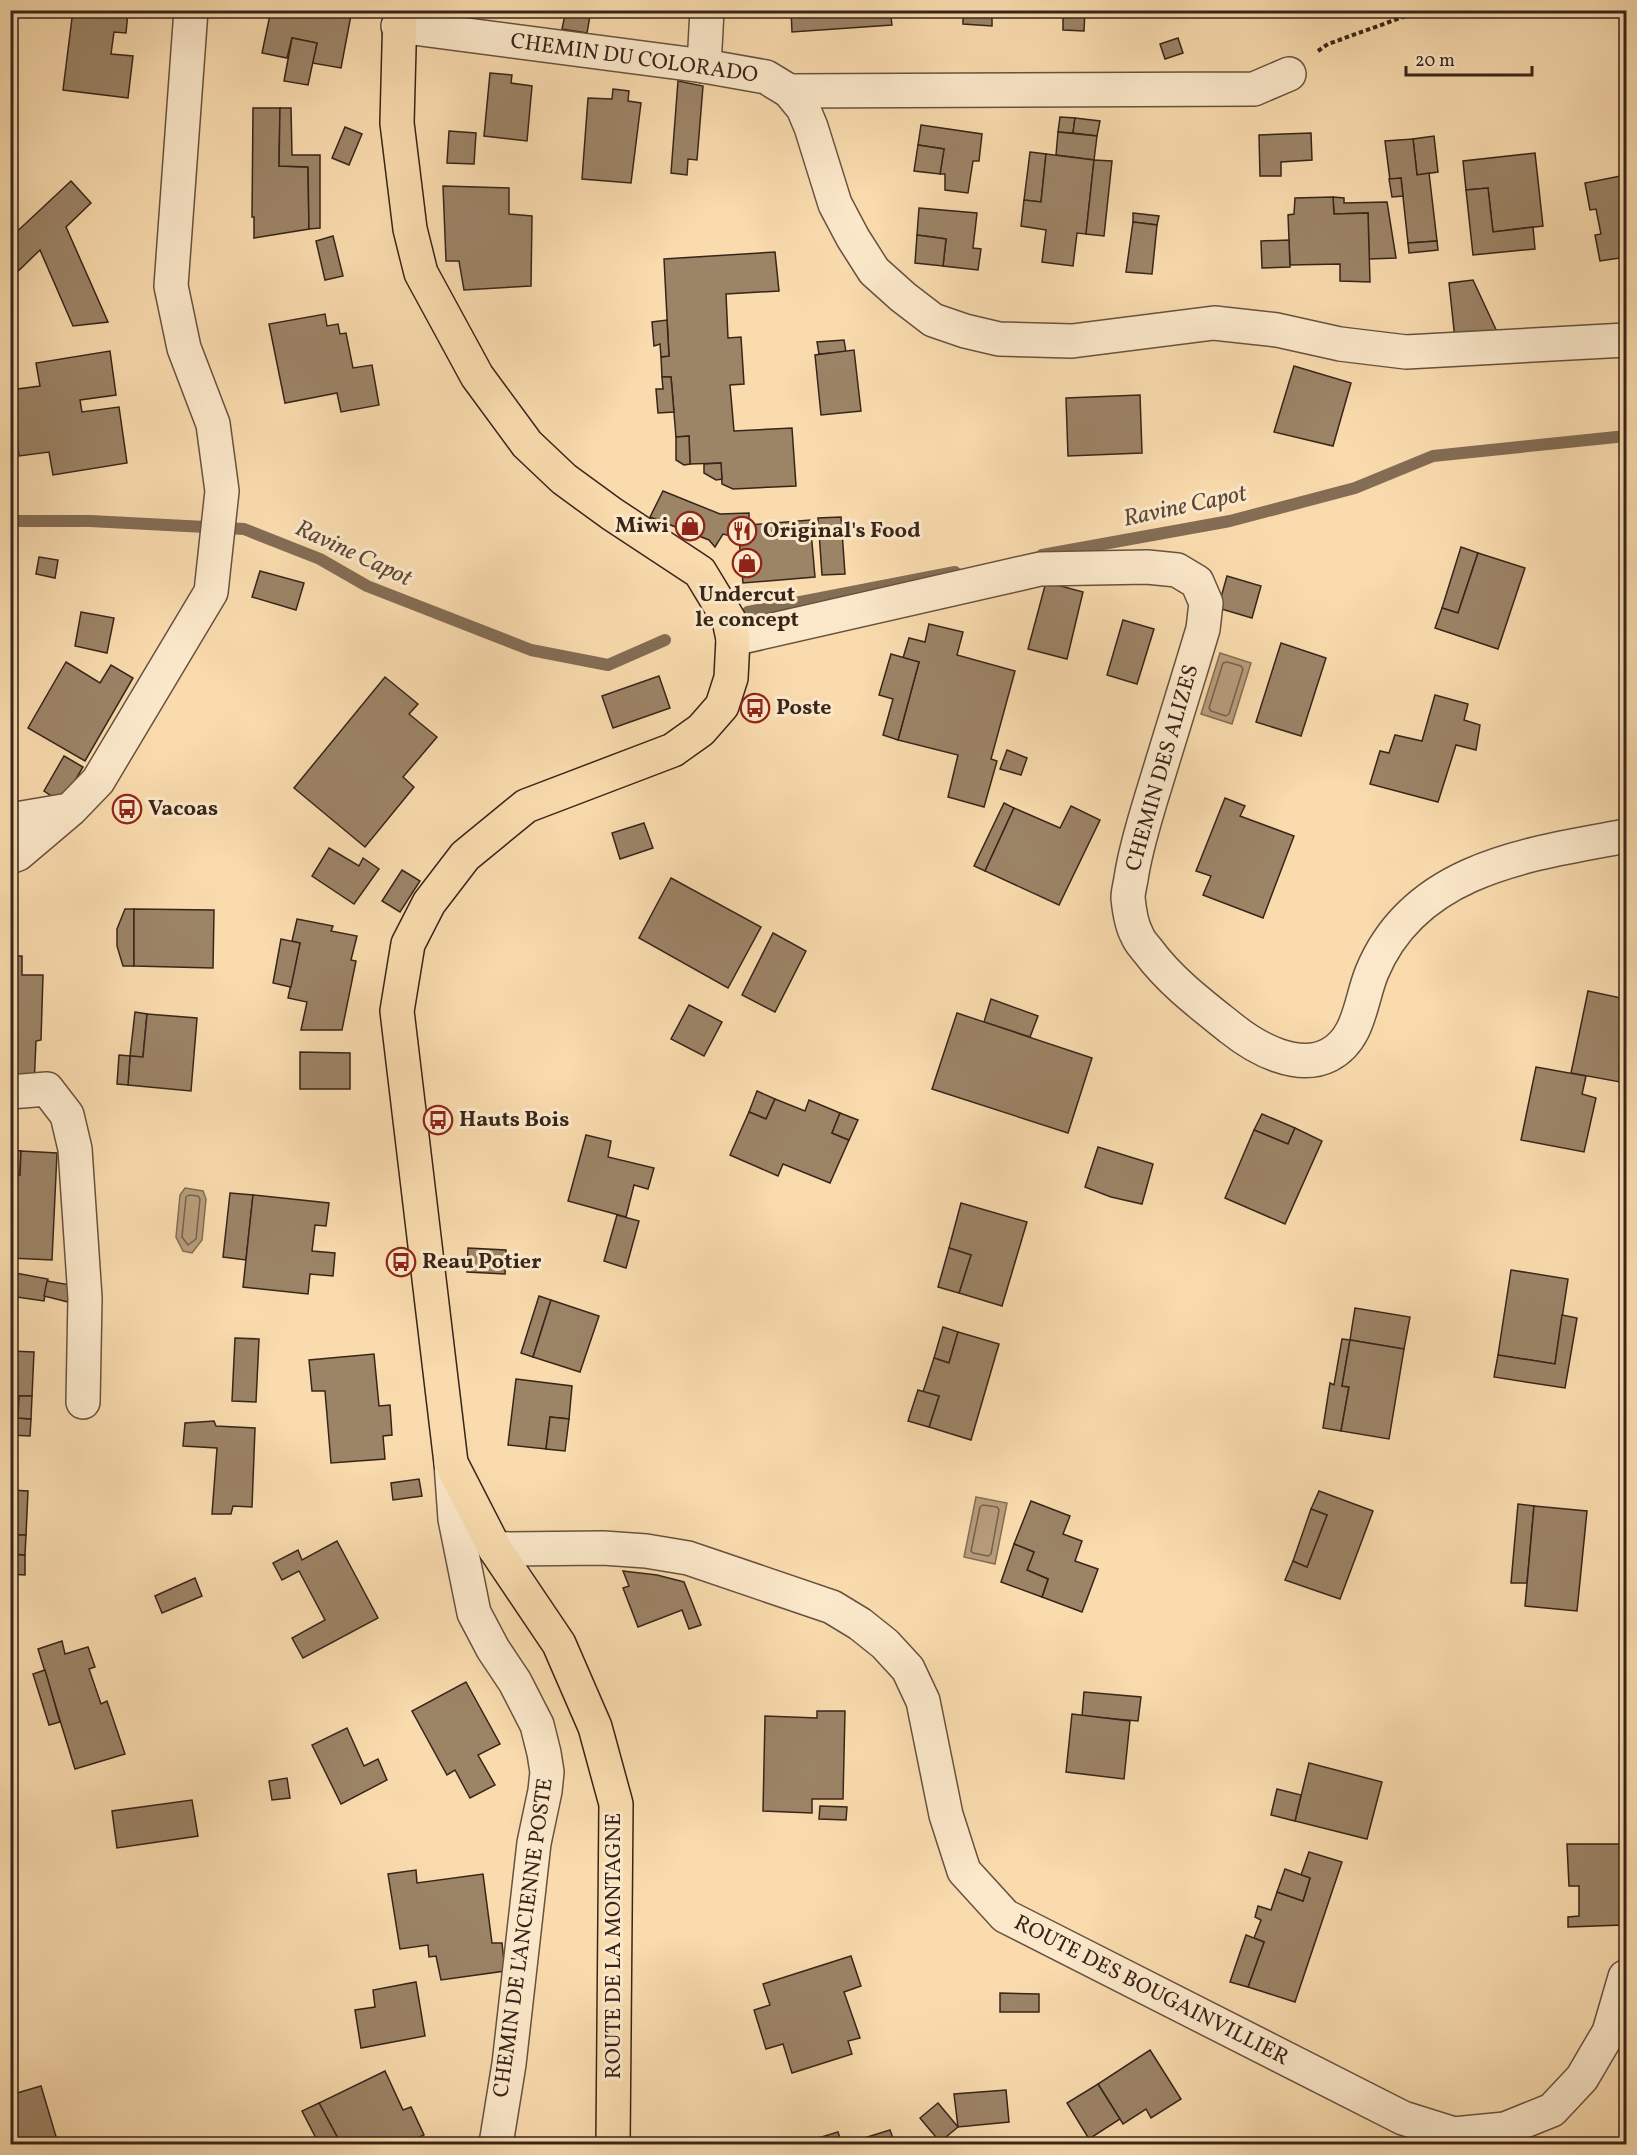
<svg xmlns="http://www.w3.org/2000/svg" width="1637" height="2155" font-family="Vollkorn,serif">
	<style>
		.water { fill: #b79d7c; stroke: #846d55; stroke-width: 1.5 }
		.lines { fill: none; stroke-linecap: round; stroke-linejoin: round }
		.shore { stroke: #78614b; stroke-width: 1.5 }
		.stream { stroke: #846d55; stroke-width: 12 }
		.building { fill: #9c8467; stroke: #38251a; stroke-width: 1.5 }
		.minor-casing { stroke: #68523f; stroke-width: 36 }
		.major-casing { stroke: #38251a; stroke-width: 36 }
		.path { stroke: #38251a; stroke-width: 4; stroke-dasharray: 4.5 3; stroke-linecap: butt }
		.minor { stroke: #fbe8ca; stroke-width: 33 }
		.major { stroke: #f9dbae; stroke-width: 33 }
		.labels { text-anchor: middle; dominant-baseline: central; stroke-width: 6; stroke-linejoin: round; paint-order: stroke }
		.street-label { font-size: 22px; fill: #38251a; stroke: #fbe8ca }
		.poi-label { font-size: 22px; font-weight: bold; fill: #38251a; stroke: #fbe8ca; text-anchor: start }
		.water-label { font-size: 24px; font-style: italic; fill: #5e4937; stroke: #fbe8ca }
	</style>
	<rect width="100%" height="100%" fill="#f9dbae"/>
	<filter id="stains"><feTurbulence type="fractalNoise" baseFrequency=".00333" numOctaves="4"/><feColorMatrix values="0 0 0 0 .2 0 0 0 0 .09 0 0 0 0 .02 0 0 0 .5 -.17"/></filter>
	<radialGradient id="worn" r=".72"><stop offset=".6" stop-color="#630" stop-opacity="0"/><stop offset="1" stop-color="#630" stop-opacity=".3"/></radialGradient>
	<g class="water">
		<path d="M1220,653L1251,663L1232,724L1201,714Z"/>
		<path d="M185,1188L203,1191L206,1199L202,1240L192,1253L183,1251L176,1237L180,1195Z"/>
		<path d="M976,1497L1007,1503L995,1564L964,1557Z"/>
	</g>
	<g class="lines">
		<g class="shore">
			<path d="M1227,662L1241,666L1243,669L1229,714L1226,716L1211,711L1209,708L1223,663Z"/>
			<path d="M189,1195L198,1196L200,1199L196,1239L188,1245L182,1237L186,1197Z"/>
			<path d="M983,1505L997,1507L999,1510L991,1554L988,1556L973,1553L971,1551L980,1507Z"/>
		</g>
		<g class="stream">
			<path d="M10,521H90L244,529L320,559L367,586L531,650L608,665L665,640"/>
			<path d="M1042,555L1230,521L1355,488L1433,456L1626,436"/>
			<path d="M748,612L955,572"/>
		</g>
	</g>
	<g class="building">
		<path d="M73,10H138V12H128L126,33L114,32L111,54L133,56L128,98L63,90Z"/>
		<path d="M271,10H352L341,68L312,63L317,43L292,38L287,58L262,53Z"/>
		<path d="M566,10H591L587,33L562,29Z"/>
		<path d="M791,10H894L890,11L892,25L792,32Z"/>
		<path d="M963,10H992V26L963,24Z"/>
		<path d="M1023,10H1085L1084,31L1063,30V15L1023,14Z"/>
		<path d="M292,38L317,43L308,85L284,81Z"/>
		<path d="M1178,38L1183,53L1165,59L1160,44Z"/>
		<path d="M490,73L512,75L511,83L532,86L527,141L484,136Z"/>
		<path d="M678,81L703,86L697,160L688,159L687,175L671,173Z"/>
		<path d="M613,89L629,91L628,101L641,103L631,183L582,179L588,98L612,99Z"/>
		<path d="M253,108H280L279,166L308,167L309,229L254,238V217H252Z"/>
		<path d="M280,108H291L292,155H320V228L309,229L308,167L279,166Z"/>
		<path d="M1060,117L1075,118L1073,133L1058,132Z"/>
		<path d="M1075,118L1100,121L1097,136L1073,133Z"/>
		<path d="M921,125L982,134L979,161H973L968,193L945,190V174H940L944,149L918,145Z"/>
		<path d="M345,127L362,134L349,165L332,158Z"/>
		<path d="M449,131L476,133L474,164L447,163Z"/>
		<path d="M1058,132L1097,136L1094,160L1056,155Z"/>
		<path d="M1311,133L1312,160L1281,162V176H1260L1259,135Z"/>
		<path d="M1434,136L1438,172L1417,175L1413,139Z"/>
		<path d="M1413,139L1417,175L1429,173L1437,241L1408,243L1401,178L1390,180L1385,141Z"/>
		<path d="M918,145L944,149L940,174L914,171Z"/>
		<path d="M1030,152L1046,154L1041,202L1024,200Z"/>
		<path d="M1535,153L1543,226L1493,232L1488,188L1466,190L1463,161Z"/>
		<path d="M1046,154L1094,160L1086,234L1077,233L1073,266L1042,262L1046,230L1021,226L1024,200L1041,202Z"/>
		<path d="M1094,160L1112,161L1104,236L1086,234Z"/>
		<path d="M1626,175V257L1600,261L1595,235L1601,234L1596,209L1590,210L1585,183Z"/>
		<path d="M1401,178L1403,196L1392,197L1389,179Z"/>
		<path d="M71,181L91,203L66,227L108,322L73,326L40,250L10,279V238Z"/>
		<path d="M443,186L509,188V214L532,216L531,286L464,290L459,261H446Z"/>
		<path d="M1488,188L1493,232L1533,227L1535,249L1473,255L1466,190Z"/>
		<path d="M1333,197L1344,198V203L1387,202L1396,258L1369,259L1368,213L1334,214Z"/>
		<path d="M1333,197L1334,214L1368,213L1370,282L1340,281V264L1290,265L1288,215L1294,214L1295,198Z"/>
		<path d="M919,208L977,213L973,248L981,249L978,270L943,266L946,239L917,235Z"/>
		<path d="M1133,213L1159,216L1157,225L1133,222Z"/>
		<path d="M1133,222L1157,225L1152,274L1126,272Z"/>
		<path d="M917,235L946,239L943,266L915,263Z"/>
		<path d="M333,236L343,276L325,280L316,241Z"/>
		<path d="M1289,240L1290,267L1262,268L1261,241Z"/>
		<path d="M1437,241L1438,250L1409,253L1408,243Z"/>
		<path d="M775,252L779,291L726,294L728,338L741,337L744,384L730,385L734,431L792,428L796,486L733,489L722,484L721,463L690,464L689,436L676,437L671,377H662L661,357L669,356L664,259Z"/>
		<path d="M1473,280L1499,336L1455,339L1449,283Z"/>
		<path d="M325,314L327,326L338,324L340,334L346,333L353,368L372,365L379,405L341,412L337,393L285,403L269,324Z"/>
		<path d="M667,320L669,356L661,357L660,344L654,346L652,322Z"/>
		<path d="M844,340L846,352L819,354L817,342Z"/>
		<path d="M854,350L861,411L821,415L815,355Z"/>
		<path d="M110,351L116,395L80,400L82,412L119,407L127,463L53,475L49,452L19,456L10,390L40,386L36,363Z"/>
		<path d="M1294,366L1351,383L1333,446L1274,432Z"/>
		<path d="M662,377H671L674,412L658,413L656,389H663Z"/>
		<path d="M1140,395L1142,453L1068,456L1066,398Z"/>
		<path d="M689,436L690,464L684,465L676,460V437Z"/>
		<path d="M721,463L722,479L716,480L704,473V464Z"/>
		<path d="M663,491L720,514L749,513V525L810,520L815,577L743,583L739,538L723,534L715,547L709,540L650,517Z"/>
		<path d="M841,517L845,574L822,575L818,518Z"/>
		<path d="M1461,547L1478,553L1458,613L1442,608Z"/>
		<path d="M1478,553L1525,568L1498,649L1435,628L1442,608L1458,613Z"/>
		<path d="M39,557L58,560L55,578L36,574Z"/>
		<path d="M260,571L304,583L296,610L252,597Z"/>
		<path d="M1227,576L1261,586L1252,618L1218,608Z"/>
		<path d="M1046,582L1083,592L1067,659L1028,649Z"/>
		<path d="M81,612L114,618L107,653L75,646Z"/>
		<path d="M1123,620L1154,629L1137,684L1107,675Z"/>
		<path d="M929,624L963,632L957,655L1015,671L991,759L997,761L984,807L948,797L958,755L898,740L919,662L903,658L909,638L925,642Z"/>
		<path d="M1281,643L1326,658L1301,736L1256,722Z"/>
		<path d="M891,654L919,662L898,740L883,735L893,699L879,695Z"/>
		<path d="M66,662L100,683L111,665L133,678L85,761L28,728Z"/>
		<path d="M659,676L670,708L613,728L602,696Z"/>
		<path d="M385,677L418,704L409,714L437,737L403,777L414,787L365,847L294,788Z"/>
		<path d="M1435,695L1468,704L1464,720L1480,725L1476,750L1456,745L1438,802L1370,784L1380,751L1389,753L1395,735L1422,741Z"/>
		<path d="M1007,750L1027,758L1021,775L1000,769Z"/>
		<path d="M64,756L83,767L62,803L44,791Z"/>
		<path d="M1225,798L1245,806L1240,816L1294,836L1263,918L1203,895L1211,876L1196,871Z"/>
		<path d="M1004,803L1014,808L985,871L974,866Z"/>
		<path d="M1071,806L1100,820L1059,905L985,871L1014,808L1060,828Z"/>
		<path d="M644,823L653,848L620,859L612,833Z"/>
		<path d="M329,848L359,866L363,858L379,869L354,904L312,876Z"/>
		<path d="M402,870L420,881L400,912L382,901Z"/>
		<path d="M671,878L761,927L728,988L639,938Z"/>
		<path d="M125,909H134V966H123L117,946V929Z"/>
		<path d="M134,909L214,910L213,968L134,966Z"/>
		<path d="M297,919L333,926L331,931L357,936L351,960L356,961L342,1030H301L307,1002L288,998L300,943L292,941Z"/>
		<path d="M773,933L806,951L775,1012L742,995Z"/>
		<path d="M281,939L300,943L291,987L273,983Z"/>
		<path d="M10,956H22V975H43L41,1040L36,1041L34,1086L10,1085Z"/>
		<path d="M1588,991L1626,999V1053L1620,1082L1571,1073Z"/>
		<path d="M991,999L1038,1016L1030,1037L984,1022Z"/>
		<path d="M689,1005L722,1022L704,1056L671,1039Z"/>
		<path d="M135,1012L147,1014L143,1057L130,1056Z"/>
		<path d="M957,1013L1092,1058L1068,1133L932,1089Z"/>
		<path d="M147,1014L197,1018L191,1091L128,1085L130,1056L143,1057Z"/>
		<path d="M300,1052L350,1053V1089H300Z"/>
		<path d="M119,1055L130,1056L128,1085L117,1084Z"/>
		<path d="M1536,1067L1586,1076L1582,1094L1596,1098L1584,1152L1521,1140Z"/>
		<path d="M757,1091L775,1099L766,1119L749,1112Z"/>
		<path d="M775,1099L805,1111L809,1100L840,1113L832,1133L849,1140L830,1183L783,1164L778,1176L730,1155L749,1112L766,1119Z"/>
		<path d="M840,1113L858,1120L849,1140L832,1133Z"/>
		<path d="M1262,1114L1295,1128L1288,1144L1254,1130Z"/>
		<path d="M1295,1128L1322,1141L1285,1224L1225,1198L1254,1130L1288,1144Z"/>
		<path d="M586,1135L611,1141L608,1157L654,1168L648,1189L634,1185L626,1217L568,1201Z"/>
		<path d="M1098,1147L1153,1164L1142,1204L1111,1197L1085,1187Z"/>
		<path d="M10,1150L21,1151L20,1175H10Z"/>
		<path d="M21,1151L57,1153L52,1260L10,1258V1175H20Z"/>
		<path d="M230,1193L253,1195L246,1260L223,1257Z"/>
		<path d="M253,1195L329,1203L326,1226L315,1225L312,1251L335,1253L333,1276L310,1274L308,1294L243,1287Z"/>
		<path d="M961,1203L1027,1222L1002,1306L959,1293L971,1255L949,1248Z"/>
		<path d="M617,1215L639,1221L626,1268L604,1261Z"/>
		<path d="M468,1248L506,1250L505,1274L467,1272Z"/>
		<path d="M949,1248L971,1255L959,1293L938,1287Z"/>
		<path d="M1511,1270L1568,1279L1555,1364L1498,1355Z"/>
		<path d="M10,1272L48,1279L44,1301L10,1296Z"/>
		<path d="M47,1281L71,1285L68,1302L44,1296Z"/>
		<path d="M539,1296L551,1300L533,1357L521,1353Z"/>
		<path d="M551,1300L599,1316L580,1372L533,1357Z"/>
		<path d="M1355,1308L1410,1317L1404,1349L1350,1340Z"/>
		<path d="M1562,1315L1577,1318L1565,1388L1494,1377L1498,1355L1555,1364Z"/>
		<path d="M943,1327L958,1332L949,1363L934,1358Z"/>
		<path d="M958,1332L999,1344L971,1440L929,1427L939,1396L923,1392L934,1358L949,1363Z"/>
		<path d="M235,1338L259,1339L256,1402L232,1401Z"/>
		<path d="M1342,1339L1350,1340L1342,1386L1349,1387L1341,1431L1323,1428L1330,1383L1334,1385Z"/>
		<path d="M1350,1340L1404,1349L1389,1439L1341,1431L1349,1387L1342,1386Z"/>
		<path d="M10,1351L34,1352L32,1396H19L18,1418L31,1419L30,1436L10,1435Z"/>
		<path d="M374,1354L379,1406L390,1405L392,1435L383,1436L385,1459L331,1463L325,1391H312L309,1360Z"/>
		<path d="M516,1379L572,1386L569,1419L550,1417L546,1449L508,1445Z"/>
		<path d="M918,1390L939,1396L929,1427L908,1421Z"/>
		<path d="M19,1396H32L31,1419L18,1418Z"/>
		<path d="M550,1417L569,1419L565,1451L546,1449Z"/>
		<path d="M214,1421L216,1426L255,1428L252,1507L233,1506L231,1514H212L217,1448L183,1446L185,1423Z"/>
		<path d="M419,1479L422,1496L393,1500L391,1483Z"/>
		<path d="M10,1490L28,1491L26,1535H13L12,1554L25,1555V1575L10,1574Z"/>
		<path d="M1319,1491L1373,1511L1340,1599L1285,1580L1293,1561L1307,1567L1327,1515L1311,1509Z"/>
		<path d="M1031,1501L1070,1516L1063,1534L1082,1541L1075,1561L1098,1569L1082,1612L1042,1597L1048,1579L1027,1570L1034,1552L1014,1544Z"/>
		<path d="M1518,1504L1534,1506L1527,1583H1511Z"/>
		<path d="M1534,1506L1587,1511L1577,1611L1525,1606Z"/>
		<path d="M1311,1509L1327,1515L1307,1567L1293,1561Z"/>
		<path d="M13,1535H26L25,1555L12,1554Z"/>
		<path d="M337,1541L378,1618L303,1658L292,1638L325,1620L299,1571L282,1580L273,1563L298,1550L302,1560Z"/>
		<path d="M1014,1544L1034,1552L1027,1570L1048,1579L1042,1597L1001,1582Z"/>
		<path d="M623,1571L657,1575L684,1582L701,1625L689,1629L682,1610L638,1627L623,1588L629,1586Z"/>
		<path d="M195,1578L202,1596L162,1613L155,1596Z"/>
		<path d="M62,1641L65,1654L88,1647L95,1667L89,1669L101,1704L107,1701L125,1754L75,1769L38,1649Z"/>
		<path d="M45,1670L60,1722L49,1725L33,1674Z"/>
		<path d="M466,1682L500,1744L478,1755L495,1785L470,1798L455,1770L447,1775L412,1711Z"/>
		<path d="M1084,1692L1141,1697L1138,1721L1082,1716Z"/>
		<path d="M817,1711H845L843,1799H812V1813L763,1811L765,1716L817,1718Z"/>
		<path d="M1072,1714L1130,1721L1124,1779L1066,1772Z"/>
		<path d="M347,1728L364,1766L378,1759L387,1780L341,1804L312,1745Z"/>
		<path d="M1309,1763L1382,1782L1367,1839L1295,1821Z"/>
		<path d="M287,1778L290,1798L272,1800L269,1781Z"/>
		<path d="M1277,1789L1301,1795L1295,1821L1271,1815Z"/>
		<path d="M192,1800L198,1836L117,1848L112,1811Z"/>
		<path d="M820,1806L847,1807L846,1820L819,1819Z"/>
		<path d="M1567,1844H1626V1890H1622L1623,1925L1568,1927V1917L1579,1916V1886H1569Z"/>
		<path d="M1309,1852L1342,1862L1295,2002L1248,1987L1264,1942L1254,1938L1261,1920L1255,1917L1258,1906L1271,1910L1277,1892L1303,1901L1310,1878L1301,1875Z"/>
		<path d="M1285,1869L1310,1878L1303,1901L1277,1892Z"/>
		<path d="M416,1870L417,1883L483,1874L492,1943H502L505,1971L441,1980L436,1956L429,1957L428,1945L400,1949L388,1874Z"/>
		<path d="M1622,1890H1626V1925H1623Z"/>
		<path d="M1246,1935L1264,1942L1248,1987L1230,1982Z"/>
		<path d="M851,1956L861,1986L844,1992L860,2038L848,2041L852,2054L792,2073L783,2044L766,2049L754,2010L770,2005L763,1984Z"/>
		<path d="M416,1982L425,2036L361,2048L355,2010L375,2007L373,1990Z"/>
		<path d="M1000,1993L1039,1994V2012H1000Z"/>
		<path d="M1150,2050L1181,2099L1151,2118L1146,2109L1123,2124L1098,2084Z"/>
		<path d="M385,2071L403,2110L411,2107L424,2135L404,2144H341L319,2103Z"/>
		<path d="M1098,2084L1120,2119L1089,2139L1067,2103Z"/>
		<path d="M41,2086L57,2140L42,2144H10V2095Z"/>
		<path d="M1006,2090L1009,2122L958,2127L954,2094Z"/>
		<path d="M319,2103L341,2144H319L302,2111Z"/>
		<path d="M938,2103L958,2127L940,2142L920,2118Z"/>
		<path d="M890,2130L895,2144H845Z"/>
		<path d="M838,2132L842,2144H817L815,2139Z"/>
	</g>
	<g class="lines">
		<g class="minor-casing">
			<g id="minor">
				<path d="M398,26L704,66L766,77L789,91L803,108L811,127L835,204L853,238L874,271L903,297L933,320L965,331L999,339L1072,341L1214,323L1277,330L1340,344L1406,352L1626,340"/>
				<path d="M704,66L707,10"/>
				<path d="M789,91L1254,89L1289,74"/>
				<path d="M733,639L1040,569L1147,567L1177,570L1197,582L1206,603L1203,629C1186,686 1168,743 1151,799C1143,826 1135,851 1131,879C1130,885 1128,892 1128,898C1129,908 1132,926 1137,935C1139,941 1144,946 1148,951C1171,982 1202,1005 1232,1029C1257,1049 1298,1071 1329,1055C1360,1039 1360,1001 1372,972C1415,868 1529,854 1626,836"/>
				<path d="M10,820L69,810"/>
				<path d="M10,857L18,854L70,810L98,781L211,592L222,491L213,424L184,348L171,286L191,10"/>
				<path d="M10,1092L47,1089L67,1115L75,1149L85,1298L83,1402"/>
				<path d="M451,1463L455,1519L474,1613L493,1649L515,1682L537,1725L544,1753L547,1772L545,1791L534,1843L509,2064L496,2144"/>
				<path d="M495,1549L603,1548L646,1551L688,1558L832,1607L860,1624L885,1644L908,1669L923,1701L946,1815L964,1871L1005,1916L1403,2118L1454,2134L1505,2129L1552,2110L1582,2078L1609,2032L1625,1977"/>
			</g>
		</g>
		<g class="major-casing">
			<path id="major" d="M400,10L397,123L410,229L421,273L477,376L527,444L564,479L612,514L700,572L729,620L733,639L731,678L722,706L701,730L673,750L526,806L465,856L429,903L408,944L397,1011L451,1463L495,1549L559,1644L595,1727L616,1804L613,2144"/>
		</g>
		<path class="path" d="M1318,51L1328,44L1417,12L1428,10"/>
		<use href="#minor" class="minor"/>
		<use href="#major" class="major"/>
	</g>
	<defs>
		<g id="shop-ring" transform="scale(1.5)"><circle r="9.5" fill="#fbe8ca" stroke="#8f2418" stroke-width="1.5"/><path d="M-5-2.5h2.3a2.7 3.5 0 0 1 5.4 0H5L5.5 6h-11ZM-1.5-2.5h3a1.5 2.3 0 0 0-3 0Z" fill="#8f2418"/></g>
		<g id="restaurant-ring" transform="scale(1.5)"><circle r="9.5" fill="#fbe8ca" stroke="#8f2418" stroke-width="1.5"/><path d="M-5-6h1v4h1v-4h1v4h1v-4h1v5L-1.5 .5V6h-2V.5L-5-1ZM5-6V6H3V1.5H1.5Q1.5-4 5-6Z" fill="#8f2418"/></g>
		<g id="bus-ring" transform="scale(1.5)"><circle r="9.5" fill="#fbe8ca" stroke="#8f2418" stroke-width="1.5"/><path d="M-5-6H5V4H4V6H2V4H-2V6H-4V4H-5ZM-3.5-4V0h7V-4ZM-3.5 1.2v1.5H-2V1.2ZM2 1.2v1.5H3.5V1.2Z" fill="#8f2418"/></g>
	</defs>
	<g fill-rule="evenodd">
		<use href="#shop-ring" x="690" y="526"/>
		<use href="#restaurant-ring" x="742" y="531"/>
		<use href="#shop-ring" x="747" y="563"/>
		<use href="#bus-ring" x="755" y="708"/>
		<use href="#bus-ring" x="127" y="809"/>
		<use href="#bus-ring" x="438" y="1120"/>
		<use href="#bus-ring" x="401" y="1262"/>
	</g>
	<g class="labels">
		<g class="street-label">
			<text transform="translate(634 59) rotate(8)">CHEMIN DU COLORADO</text>
			<text transform="translate(1163 768) rotate(-74)">CHEMIN DES ALIZES</text>
			<text transform="translate(524 1938) rotate(-82)">CHEMIN DE L'ANCIENNE POSTE</text>
			<text transform="translate(614 1946) rotate(-90)">ROUTE DE LA MONTAGNE</text>
			<text transform="translate(1151 1991) rotate(27)">ROUTE DES BOUGAINVILLIER</text>
		</g>
		<g class="poi-label">
			<text x="669" y="526" text-anchor="end">Miwi</text>
			<text x="763" y="531">Original's Food</text>
			<text x="747" y="595" text-anchor="middle">Undercut<tspan x="747" dy="25">le concept</tspan></text>
			<text x="776" y="708">Poste</text>
			<text x="148" y="809">Vacoas</text>
			<text x="459" y="1120">Hauts Bois</text>
			<text x="422" y="1262">Reau Potier</text>
		</g>
		<g class="water-label">
			<text transform="translate(1185 507) rotate(-12)">Ravine Capot</text>
			<text transform="translate(353 554) rotate(25)">Ravine Capot</text>
		</g>
	</g>
	<rect width="1637" height="2155" fill="none" stroke="#f9dbae" stroke-width="36"/>
	<rect x="12" y="12" width="1613" height="2131" fill="none" stroke="#38251a" stroke-width="3"/>
	<rect x="18" y="18" width="1601" height="2119" fill="none" stroke="#38251a" stroke-width="1.5"/>
	<path d="M1406 66v9h126v-9" fill="none" stroke="#38251a" stroke-width="3"/>
	<text x="1415" y="66" font-size="18" fill="#38251a" stroke="#fbe8ca" stroke-width="4.5" paint-order="stroke">20 m</text>
	<rect width="100%" height="100%" filter="url(#stains)"/>
	<rect width="100%" height="100%" fill="url(#worn)"/>
</svg>
